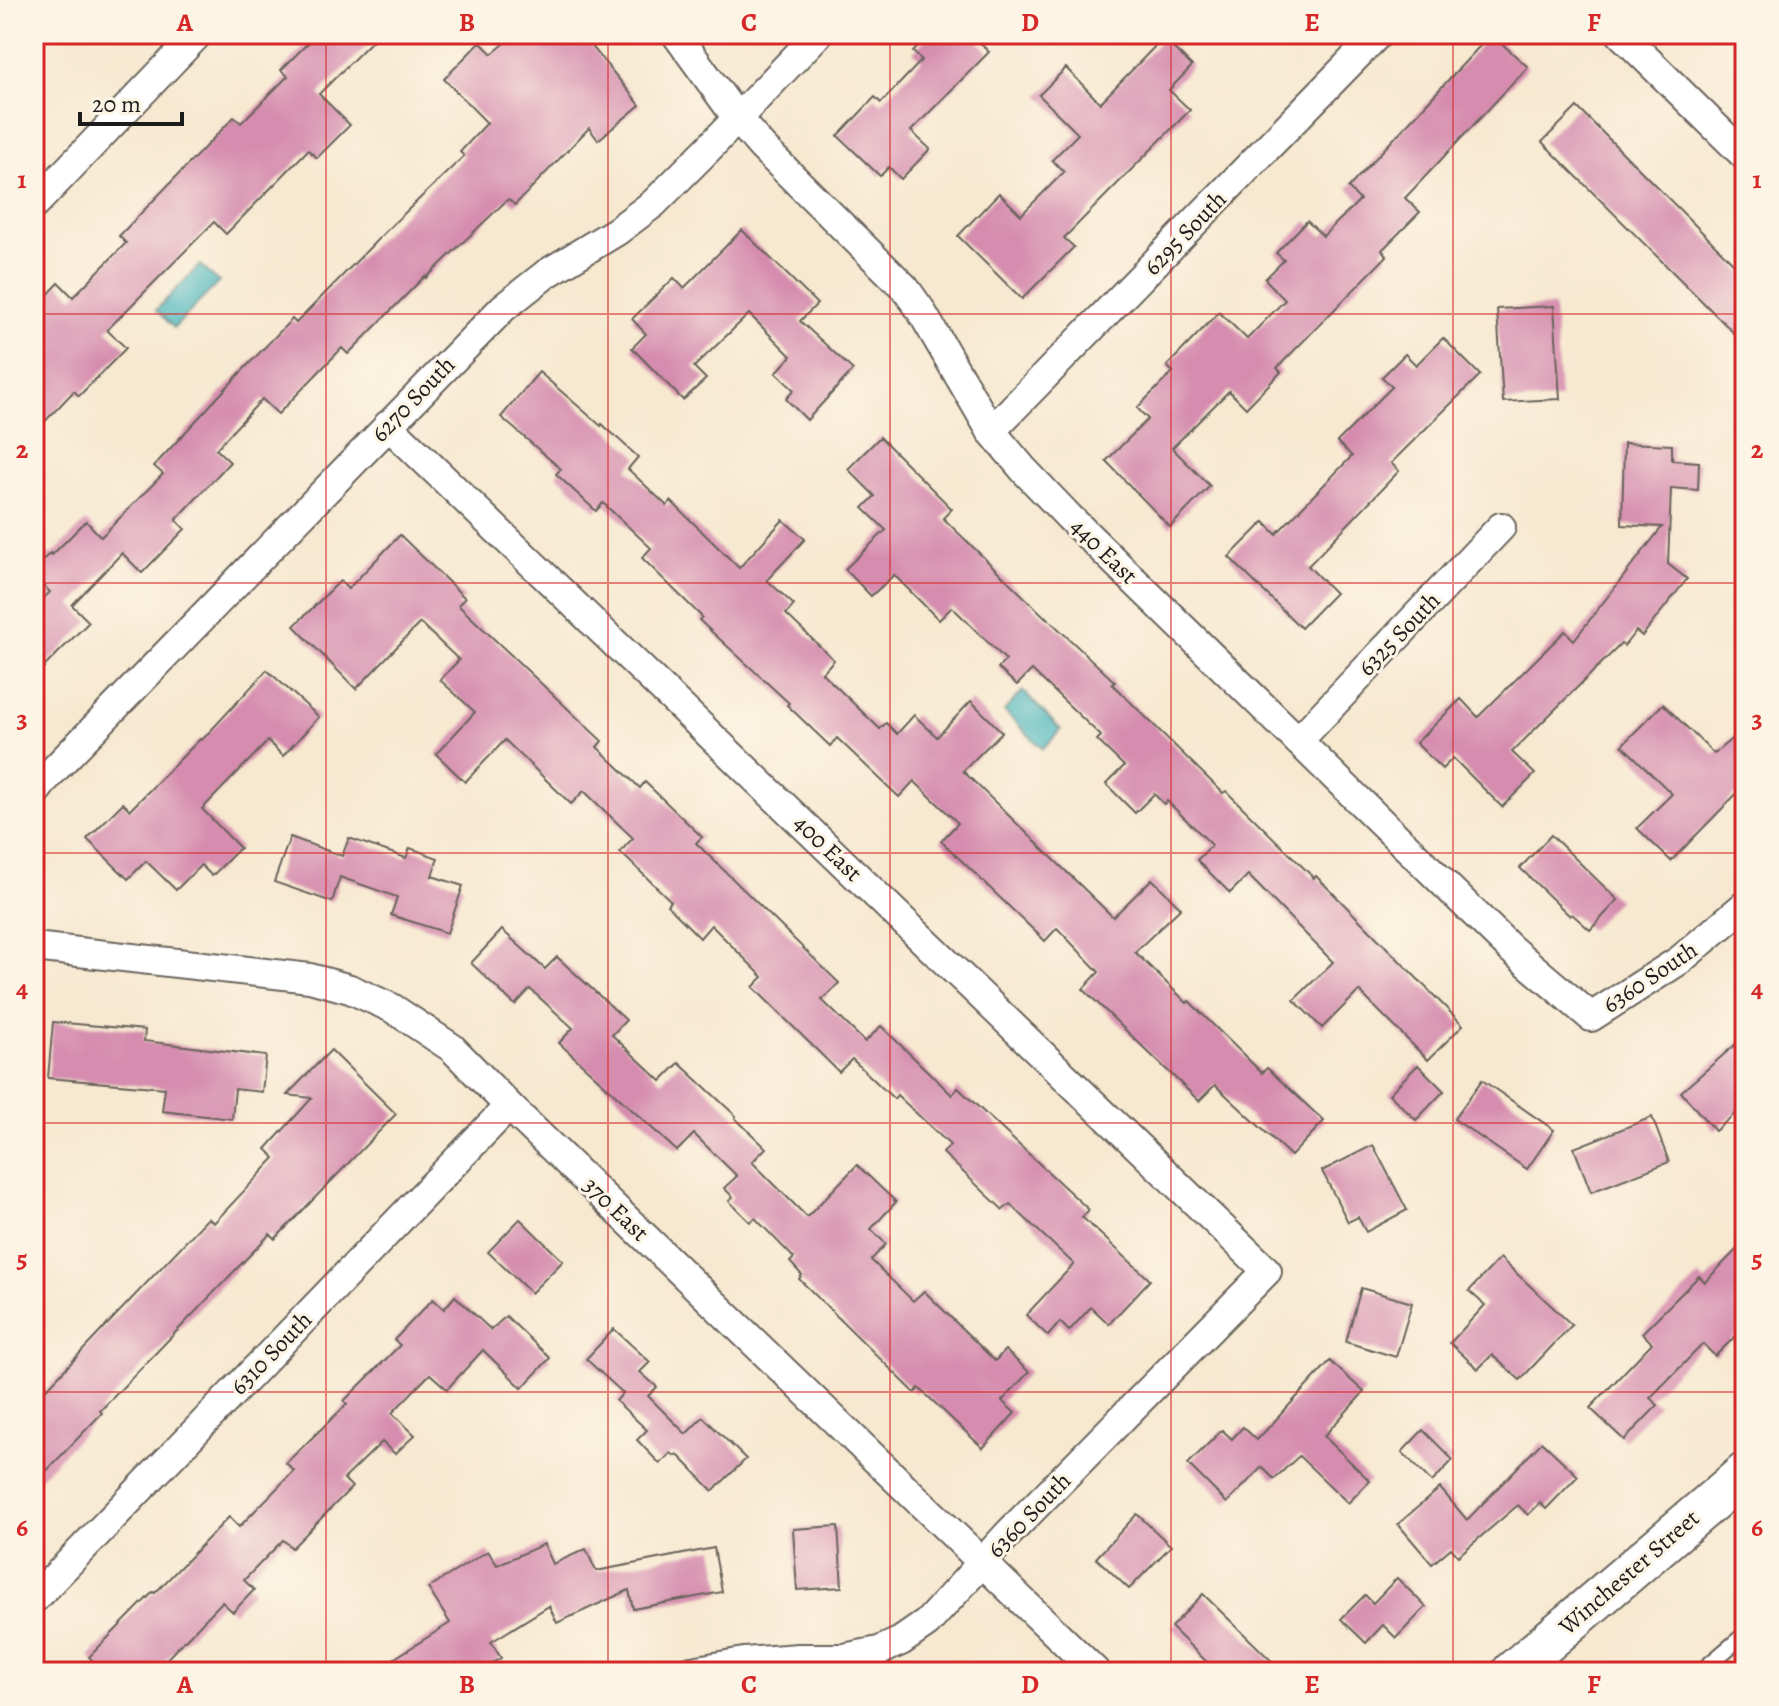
<svg xmlns="http://www.w3.org/2000/svg" width="1779" height="1706" font-family="Alegreya,serif">
	<style>
		.water { fill: #45b4bd; stroke: #30686c; stroke-width: 2 }
		.building { fill: #d58cae }
		.lines { fill: none; stroke-linecap: round; stroke-linejoin: round }
		.lane-casing { stroke: #69635b; stroke-width: 18 }
		.street-casing { stroke: #69635b; stroke-width: 32 }
		.secondary-casing { stroke: #69635b; stroke-width: 44 }
		.lane { stroke: #fff; stroke-width: 14 }
		.street { stroke: #fff; stroke-width: 28 }
		.secondary { stroke: #fff; stroke-width: 40 }
		.grid { fill: none; stroke: #d62828; stroke-width: 2; stroke-opacity: 0.55 }
		.labels { text-anchor: middle; dominant-baseline: central; stroke-width: 6; stroke-linejoin: round; paint-order: stroke }
		.street-label { font-size: 24px; fill: #1c1c1c; stroke: #fcf5e5 }
		.neatline { fill: none; stroke: #d62828; stroke-width: 3 }
		.grid-label { font-size: 26px; text-anchor: middle; font-weight: bold; fill: #d62828 }
	</style>
	<rect width="100%" height="100%" fill="#fcf5e5"/>
	<filter id="ink" filterUnits="userSpaceOnUse"><feTurbulence type="fractalNoise" baseFrequency=".0125" numOctaves="2"/><feDisplacementMap in="SourceGraphic" scale="16" xChannelSelector="R" yChannelSelector="G"/><feConvolveMatrix kernelMatrix="1 2 1 2 8 2 1 2 1" color-interpolation-filters="sRGB"/></filter>
	<filter id="wash" filterUnits="userSpaceOnUse"><feTurbulence type="fractalNoise" baseFrequency=".006" numOctaves="4" result="noise"/><feDisplacementMap in="SourceGraphic" scale="32" xChannelSelector="R" yChannelSelector="G"/><feGaussianBlur stdDeviation="1.8" result="paint"/><feColorMatrix in="noise" values="0 0 0 0 0 0 0 0 0 0 0 0 0 0 0 0 0 1.4 0 .05"/><feComposite in="paint" operator="in"/></filter>
	<g filter="url(#wash)">
		<rect width="100%" height="100%" fill="#f7e8d0"/>
		<g class="water">
			<path d="M200,265L219,282L174,328L156,310Z"/>
			<path d="M1023,691L1061,730L1043,749L1004,711Z"/>
		</g>
		<g id="blocks">
			<g class="building">
				<path d="M317,34H379L319,94L350,125L317,158L308,150L226,234L214,222L107,330L126,348L79,396L74,391L34,433V309L59,283L73,297L126,243L119,236L234,117L241,123L288,76L281,70Z"/>
				<path d="M516,34H582L640,105L598,140L589,128L515,205L508,199L426,278L425,276L348,354L342,348L278,414L262,399L216,449L230,462L176,520L185,529L142,573L122,553L72,605L89,622L34,677V608L50,592L34,577V570L50,553L52,555L86,521L101,537L163,474L154,466L242,371L292,319L296,323L387,230L464,156L460,152L487,123L444,79L480,42L492,54Z"/>
				<path d="M930,34H971L989,52L911,131L930,149L901,179L889,167L880,176L838,136L875,97L881,103L922,60L913,52Z"/>
				<path d="M1491,34L1528,67L1405,198L1420,212L1382,250L1387,256L1277,368L1281,372L1246,408L1229,391L1172,448L1210,486L1170,527L1106,461L1148,419L1137,408L1173,372L1167,366L1219,312L1247,339L1285,300L1265,279L1284,260L1276,253L1307,221L1323,236L1360,200L1348,188Z"/>
				<path d="M1163,38L1192,66L1169,90L1190,110L1064,238L1074,247L1022,299L958,236L999,193L1021,215L1064,172L1052,160L1078,134L1039,95L1066,68L1100,103Z"/>
				<path d="M1577,107L1745,275V344L1542,142Z"/>
				<path d="M742,230L817,304L800,321L853,370L807,420L786,399L794,390L776,373L791,356L749,314L694,367L706,379L683,400L632,348L646,334L632,319L674,278L684,288Z"/>
				<path d="M1554,306L1560,399L1503,402L1497,309Z"/>
				<path d="M1443,338L1480,375L1391,463L1399,471L1308,566L1335,593L1301,628L1229,557L1264,522L1276,534L1352,456L1337,442L1392,387L1382,377L1405,354L1416,365Z"/>
				<path d="M539,372L601,426L602,424L638,457L628,469L667,506L671,501L739,568L783,520L805,539L767,580L794,605L786,614L834,660L822,673L880,729L886,723L897,734L914,715L937,737L971,701L1002,732L963,771L1113,917L1152,879L1181,908L1135,952L1187,1003L1189,1001L1262,1073L1267,1068L1324,1121L1291,1156L1215,1085L1199,1101L1083,989L1099,972L1057,928L1045,941L941,841L958,823L914,781L899,797L837,738L830,746L787,705L789,703L699,620L702,617L642,558L651,548L603,503L596,511L556,474L561,469L501,417Z"/>
				<path d="M880,437L952,509L943,518L1046,618V617L1115,682L1112,684L1223,793L1226,791L1314,878L1316,876L1463,1025L1428,1060L1359,991L1322,1028L1294,1000L1333,962L1248,875L1230,893L1197,860L1212,845L1167,801L1164,804L1154,794L1135,813L1106,784L1124,766L1097,740L1101,736L1032,670L1017,685L998,668L1006,660L952,607L939,620L894,575L871,596L845,569L886,530L863,508L875,496L848,469Z"/>
				<path d="M1624,443L1672,445V460L1699,462L1698,490L1671,488L1668,564L1687,579L1642,636L1636,631L1624,646L1621,644L1512,752L1535,774L1502,807L1453,758L1442,769L1416,743L1461,699L1478,717L1565,631L1574,640L1662,527L1622,525Z"/>
				<path d="M400,535L465,598L458,605L602,741L597,747L640,788L645,782L702,837L696,843L839,983L822,1000L865,1042L881,1026L952,1095L958,1088L1089,1210L1082,1217L1150,1280L1109,1324L1091,1307L1069,1331L1060,1322L1048,1336L1026,1315L1074,1264L1010,1204L1003,1210L943,1153L950,1145L897,1095L894,1099L852,1059L839,1072L753,987L763,977L711,925L700,938L667,905L671,901L620,852L633,838L584,791L571,804L505,740L465,782L436,754L475,712L440,680L459,660L420,623L356,689L294,626L340,581L348,589Z"/>
				<path d="M267,670L319,717L283,756L268,741L202,809L240,848L212,876L201,865L176,890L146,861L128,879L87,839L123,803L130,810L200,739L202,740Z"/>
				<path d="M1663,704L1714,754L1745,727V785L1671,861L1637,828L1672,794L1622,745Z"/>
				<path d="M1551,835L1618,900L1590,930L1572,914L1570,916L1520,868Z"/>
				<path d="M290,837L342,856L349,838L406,858L410,848L438,858L432,876L463,886L447,933L391,915L397,897L340,877L332,902L274,882Z"/>
				<path d="M502,930L545,969L557,957L626,1020L612,1035L661,1081L679,1063L736,1116L735,1118L766,1148L752,1162L807,1217L857,1165L896,1202L871,1229L886,1244L871,1260L913,1301L924,1291L995,1361L1005,1350L1029,1372L1002,1401L1015,1413L983,1448L919,1388L915,1393L799,1279L802,1275L790,1262L794,1258L755,1218L750,1222L729,1201L733,1197L724,1188L737,1176L694,1134L677,1151L559,1043L573,1028L530,989L515,1005L471,963Z"/>
				<path d="M53,1022L145,1030L144,1041L266,1056L262,1092L235,1089L232,1119L162,1111L165,1088L48,1078Z"/>
				<path d="M1745,1036V1105L1715,1131L1681,1092Z"/>
				<path d="M331,1050L396,1114L275,1239L270,1234L100,1411L102,1413L34,1484V1402L208,1218L214,1223L275,1158L266,1149L312,1098L287,1095Z"/>
				<path d="M1418,1065L1444,1091L1416,1120L1389,1094Z"/>
				<path d="M1482,1080L1554,1130L1527,1169L1454,1119Z"/>
				<path d="M1652,1117L1669,1162L1591,1192L1574,1148Z"/>
				<path d="M1373,1145L1407,1210L1366,1232L1358,1217L1348,1222L1322,1171Z"/>
				<path d="M520,1219L563,1261L531,1293L488,1252Z"/>
				<path d="M1745,1241V1327L1715,1356L1703,1344L1650,1398L1658,1405L1624,1440L1590,1408L1652,1343L1642,1333L1699,1276L1705,1282Z"/>
				<path d="M1500,1258L1572,1325L1520,1380L1492,1355L1478,1369L1450,1343L1485,1305L1469,1291Z"/>
				<path d="M1361,1288L1412,1303L1396,1357L1346,1342Z"/>
				<path d="M455,1296L491,1330L506,1316L550,1358L522,1388L483,1350L447,1389L430,1374L392,1413L415,1435L395,1454L382,1442L344,1479L352,1487L292,1548L283,1540L244,1580L254,1590L233,1612L222,1602L154,1672H104L89,1657L153,1592L155,1593L229,1517L239,1527L294,1471L286,1463L347,1404L344,1401L400,1345L394,1340L433,1299L444,1309Z"/>
				<path d="M614,1329L650,1362L640,1372L657,1387L648,1396L686,1434L703,1417L746,1459L713,1491L677,1454L675,1456L671,1453L660,1464L637,1440L647,1430L616,1401L623,1393L586,1359Z"/>
				<path d="M1330,1361L1364,1392L1324,1436L1370,1481L1348,1503L1299,1456L1274,1479L1262,1467L1227,1503L1188,1464L1222,1430L1232,1439L1243,1427L1257,1440Z"/>
				<path d="M1423,1430L1453,1460L1432,1482L1402,1452Z"/>
				<path d="M1542,1442L1578,1476L1546,1509L1540,1503L1528,1515L1518,1505L1458,1556L1451,1548L1432,1564L1398,1524L1440,1488L1467,1520Z"/>
				<path d="M1137,1514L1171,1546L1129,1589L1096,1558Z"/>
				<path d="M838,1526L842,1587L797,1590L793,1529Z"/>
				<path d="M544,1544L553,1564L586,1549L596,1571L714,1548L722,1592L633,1609L629,1590L557,1623L549,1606L491,1642L501,1658L479,1672H373L450,1623L428,1588L488,1551L497,1565Z"/>
				<path d="M1397,1578L1426,1607L1396,1638L1383,1625L1366,1643L1341,1619L1365,1595L1373,1603Z"/>
				<path d="M1203,1594L1283,1672H1217L1171,1627Z"/>
			</g>
		</g>
	</g>
	<g filter="url(#ink)">
		<use href="#blocks" fill-opacity="0" stroke="#69635b" stroke-width="2"/>
		<g class="lines">
			<g class="lane-casing">
				<path id="lane" d="M1700,1672L1745,1634"/>
			</g>
			<g class="street-casing">
				<g id="street">
					<path d="M676,34L737,118L762,147L905,288L920,309L991,431L1024,470L1069,517L1511,949L1591,1017L1680,960L1745,905"/>
					<path d="M1621,34L1745,156"/>
					<path d="M34,205L198,34"/>
					<path d="M388,425L1267,1271L1009,1533L927,1623L901,1641L879,1651L844,1658H799L744,1662L686,1672"/>
					<path d="M991,431L1378,34"/>
					<path d="M1298,741L1501,527"/>
					<path d="M34,794L48,776L503,308L546,274L617,231L654,203L708,149L818,34"/>
					<path d="M34,947L310,978L350,989L392,1008L452,1048L509,1106L1096,1672"/>
					<path d="M34,1599L509,1106"/>
				</g>
			</g>
			<g class="secondary-casing">
				<path id="secondary" d="M1512,1672L1745,1473"/>
			</g>
			<use href="#lane" class="lane"/>
			<use href="#street" class="street"/>
			<use href="#secondary" class="secondary"/>
		</g>
	</g>
	<path class="grid" d="M326,34V1672M608,34V1672M890,34V1672M1171,34V1672M1453,34V1672M34,314H1745M34,583H1745M34,853H1745M34,1123H1745M34,1392H1745"/>
	<g class="labels">
		<g class="street-label">
			<text transform="translate(1185 233) rotate(-46)">6295 South</text>
			<text transform="translate(413 399) rotate(-46)">6270 South</text>
			<text transform="translate(1104 551) rotate(44)">440 East</text>
			<text transform="translate(1399 634) rotate(-46)">6325 South</text>
			<text transform="translate(828 848) rotate(44)">400 East</text>
			<text transform="translate(1650 977) rotate(-34)">6360 South</text>
			<text transform="translate(616 1209) rotate(44)">370 East</text>
			<text transform="translate(271 1353) rotate(-46)">6310 South</text>
			<text transform="translate(1029 1515) rotate(-46)">6360 South</text>
			<text transform="translate(1629 1572) rotate(-41)">Winchester Street</text>
		</g>
	</g>
	<rect width="1779" height="1706" fill="none" stroke="#fcf5e5" stroke-width="88"/>
	<path d="M80 112v12h102v-12" fill="none" stroke="#1c1c1c" stroke-width="4"/>
	<text x="92" y="112" font-size="24" fill="#1c1c1c" stroke="#fcf5e5" stroke-width="6" paint-order="stroke">20 m</text>
	<rect x="44" y="44" width="1691" height="1618" class="neatline"/>
	<g class="grid-label">
		<text x="185" y="31">A</text>
		<text x="467" y="31">B</text>
		<text x="749" y="31">C</text>
		<text x="1030" y="31">D</text>
		<text x="1312" y="31">E</text>
		<text x="1594" y="31">F</text>
		<text x="22" y="188">1</text>
		<text x="1757" y="188">1</text>
		<text x="22" y="458">2</text>
		<text x="1757" y="458">2</text>
		<text x="22" y="727">3</text>
		<text x="1757" y="727">3</text>
		<text x="22" y="997">4</text>
		<text x="1757" y="997">4</text>
		<text x="22" y="1267">5</text>
		<text x="1757" y="1267">5</text>
		<text x="22" y="1536">6</text>
		<text x="1757" y="1536">6</text>
		<text x="185" y="1693">A</text>
		<text x="467" y="1693">B</text>
		<text x="749" y="1693">C</text>
		<text x="1030" y="1693">D</text>
		<text x="1312" y="1693">E</text>
		<text x="1594" y="1693">F</text>
	</g>
</svg>
